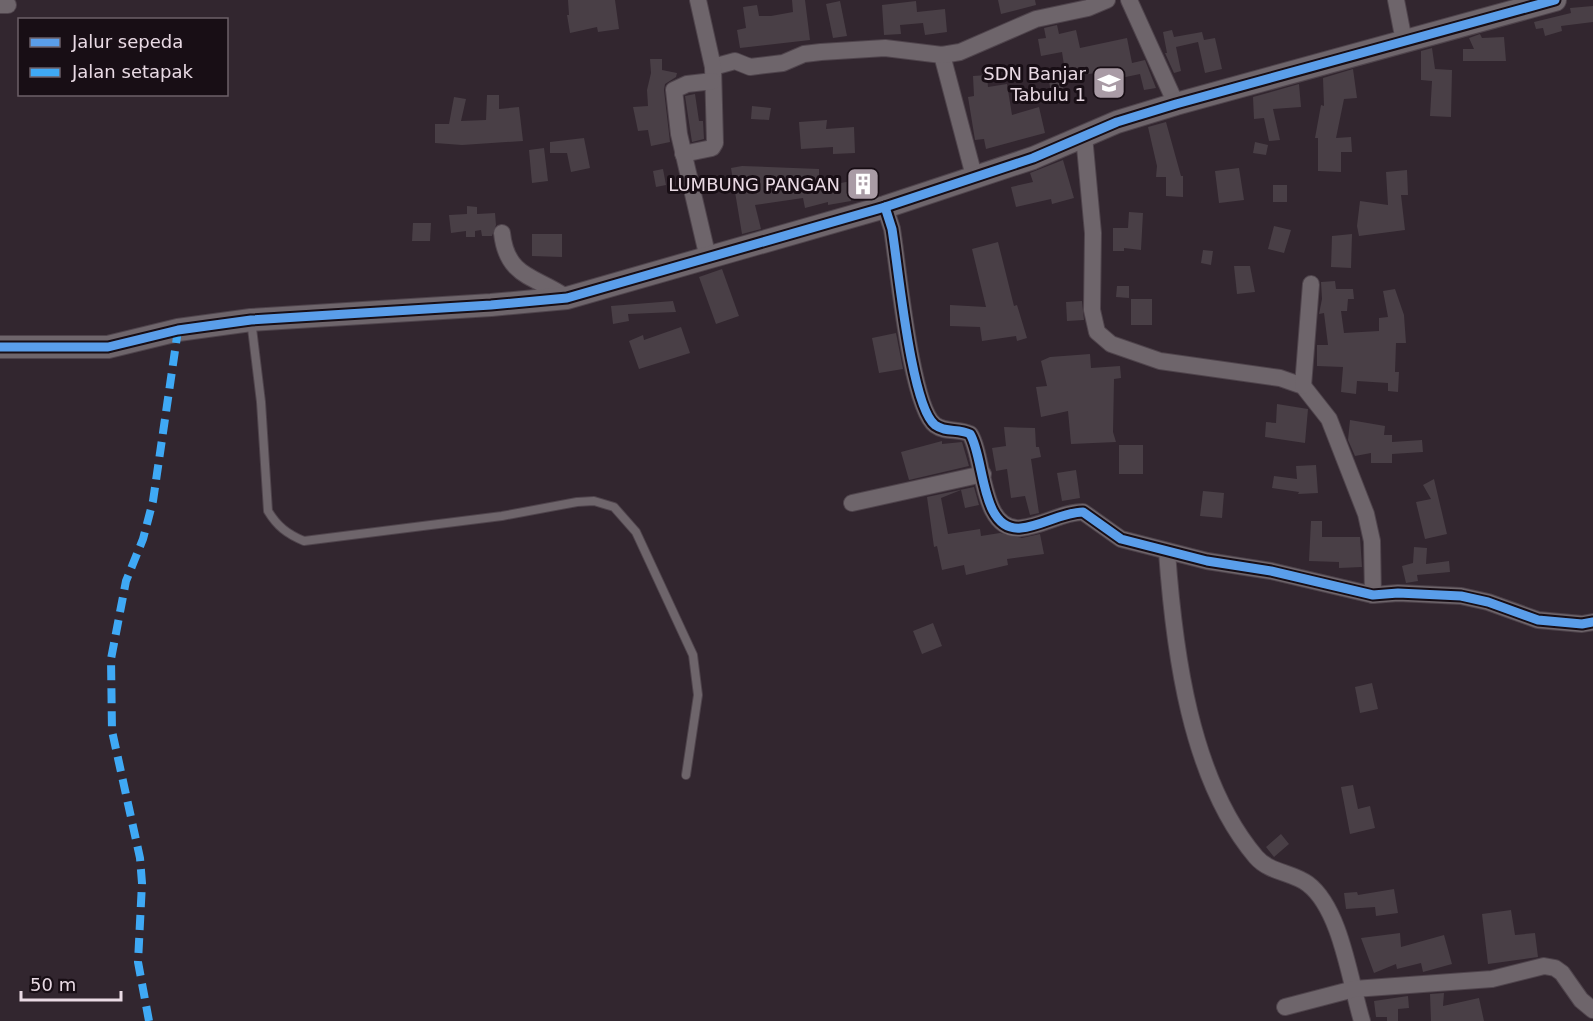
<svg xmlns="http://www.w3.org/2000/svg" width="1593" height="1021" font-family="'DejaVu Sans',sans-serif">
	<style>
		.building { fill: #493f46 }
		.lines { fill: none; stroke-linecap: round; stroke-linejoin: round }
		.lane-casing { stroke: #4f444c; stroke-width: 10 }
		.street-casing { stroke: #4f444c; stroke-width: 18 }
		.secondary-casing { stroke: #4f444c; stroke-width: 24 }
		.lane { stroke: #6e656b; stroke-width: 8 }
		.street { stroke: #6e656b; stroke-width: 16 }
		.secondary { stroke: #6e656b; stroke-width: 22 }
		.quiet { stroke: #3fa9f5; stroke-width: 8; stroke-dasharray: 15 8; stroke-linecap: butt }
		.cycleway-casing { stroke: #180e15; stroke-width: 13 }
		.cycleway { stroke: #5a9eea; stroke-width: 9 }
		.labels { text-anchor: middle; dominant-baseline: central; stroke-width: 6; stroke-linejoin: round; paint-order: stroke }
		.poi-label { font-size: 18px; fill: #e9dae4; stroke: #180e15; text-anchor: end }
	</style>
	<rect width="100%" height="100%" fill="#32262f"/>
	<g class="building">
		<path d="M568,0H615L619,29L598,32L597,27L570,33L567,15H569Z"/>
		<path d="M792,0H805L810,40L740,48L737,30L746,28L743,7L757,5L759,16H771L793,12Z"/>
		<path d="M998,0H1035L1036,5L1001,14Z"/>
		<path d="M840,1L847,36L833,38L826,4Z"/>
		<path d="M916,1L917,12L945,9L947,32L925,35L923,23L900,25L901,34L884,35L882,5Z"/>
		<path d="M1593,6V22L1561,26L1562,31L1545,36L1543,28L1536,29L1534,22L1571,13L1570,8Z"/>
		<path d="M1057,25L1059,34L1076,30L1080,48L1127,38L1132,63L1145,60L1156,88L1144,90L1140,74L1097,83L1095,73L1066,78L1062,52L1041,56L1038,39L1046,38L1044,28Z"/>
		<path d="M1172,30L1174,37L1202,32L1204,40L1215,38L1222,69L1205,73L1198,42L1176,47L1181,71L1174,73L1165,53H1167L1163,32Z"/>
		<path d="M1480,34L1482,38L1504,37L1506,61H1463V49H1474L1469,38Z"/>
		<path d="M1432,48L1435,69L1452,70L1451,117L1430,116L1432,81L1421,80V51Z"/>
		<path d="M650,59H662V70L677,73L676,77L665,84L664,90L670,142L651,146L648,130L638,131L633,107L648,106L647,90L651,73Z"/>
		<path d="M1353,69L1357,98L1344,99L1336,138L1351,137L1352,152H1341V172L1318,171V138H1315L1321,105L1324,106L1323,78Z"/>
		<path d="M1061,74L1063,89L1051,92L1048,76Z"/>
		<path d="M987,75L988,87L1007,84L1012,115L1039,107L1045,133L986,149L984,139L975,140L968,97L974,96L973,76Z"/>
		<path d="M1299,84L1301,107L1273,109L1280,140L1269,141L1264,118L1254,119L1253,97Z"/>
		<path d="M695,94L699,121H703L704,139L692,142L685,96Z"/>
		<path d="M487,95H499V109L519,107L523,141L462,145L435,143V124H449L454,97L466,99L461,121L486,120Z"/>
		<path d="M752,106L771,108L769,120L751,119Z"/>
		<path d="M827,120L826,129L854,127L855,153L833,154V147L801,149L799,122Z"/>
		<path d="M1166,122L1181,176H1183V197L1166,196V177H1156L1157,166L1148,127Z"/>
		<path d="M584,138L590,168L571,172L567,153H550V142Z"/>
		<path d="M1255,142L1268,145L1266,155L1253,153Z"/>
		<path d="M544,148L548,181L532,183L529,150Z"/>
		<path d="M1063,160L1074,198L1052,204L1051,199L1016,207L1011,187L1033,182L1030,173Z"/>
		<path d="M742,166L819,169V187L857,180L856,178L867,176L870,190L850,195L851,201L828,205V202L805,208L803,198L755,205L761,229L742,234L731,168Z"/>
		<path d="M1239,168L1244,200L1219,203L1215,171Z"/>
		<path d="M663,169L666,185L656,187L653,171Z"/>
		<path d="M1407,170L1408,195H1401L1405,230L1359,236L1357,226L1360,201L1388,205L1386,172Z"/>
		<rect x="1273" y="185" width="14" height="17"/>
		<path d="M467,206L477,207V214L495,213L496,225L492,236H482L481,230L475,231V237H466V231L451,233L449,215L467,214Z"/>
		<path d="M1129,212L1143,213L1141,250L1124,248V251H1113V228H1128Z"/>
		<path d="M413,223H431L430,241H412Z"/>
		<path d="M1274,226L1291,230L1284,253L1268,249Z"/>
		<path d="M532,234H562V257L532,256Z"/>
		<path d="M1352,234L1351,268L1331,267L1332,236Z"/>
		<path d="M998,242L1014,306L1017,305L1027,338L1017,341L1016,336L982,341L980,327L950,326V305L986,307L972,249Z"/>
		<path d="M1203,250L1213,251L1211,265L1201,263Z"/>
		<path d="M1234,266H1250L1255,292L1237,294Z"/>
		<path d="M722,269L739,316L716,324L699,277Z"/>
		<path d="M1335,281L1336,289H1353L1354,299H1348L1347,311H1341L1344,333L1379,331V318L1388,317L1383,291L1395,289L1404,315L1406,343H1396L1395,372H1399L1398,392L1388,391V383L1357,381L1356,394L1341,392L1343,367L1317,366V345H1328L1324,313L1319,314L1322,299L1321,282Z"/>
		<path d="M1117,286H1129V298L1116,297Z"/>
		<rect x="1131" y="299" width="21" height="26"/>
		<path d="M673,301L676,312L628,314L629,321L613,324L611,306Z"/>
		<path d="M1082,301L1084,320L1067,321L1066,302Z"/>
		<path d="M681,327L690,353L639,369L629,341L643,335L644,340Z"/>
		<path d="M896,333L903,369L879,373L872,338Z"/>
		<path d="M1090,354L1091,368L1120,366L1121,378L1114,379L1113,432L1116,442L1071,444L1068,411L1041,417L1036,387L1047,386L1041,361L1050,357Z"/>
		<path d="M1277,404L1308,409L1305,443L1265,437L1266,422L1276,423Z"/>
		<path d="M1350,420L1385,426L1384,435H1392V442L1422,440L1423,452L1392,454V463H1371V453L1355,456L1348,440Z"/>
		<path d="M1004,427L1035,428L1036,447H1039L1041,457L1031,459L1039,513L1030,515L1025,496L1011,498L1007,469L996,471L992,448L1006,446Z"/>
		<path d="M942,441V444L962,442L969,466L909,480L901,452Z"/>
		<rect x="1119" y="445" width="24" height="29"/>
		<path d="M1316,465L1318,493L1298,494L1299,492L1272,488L1274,476L1297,479L1296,466Z"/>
		<path d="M1076,470L1080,498L1062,501L1057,473Z"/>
		<path d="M1434,479L1447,534L1425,539L1416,502L1431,499L1423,485Z"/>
		<path d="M974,487L979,505L965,508L961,490L941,498L948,534L980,529L981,536L1000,533L1022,538L1040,534L1044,554L1007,559L1008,565L966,575L964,565L942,570L937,546L934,547L927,497Z"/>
		<path d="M1203,491L1224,493L1222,518L1200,516Z"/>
		<path d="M1311,521H1322V537H1360L1362,567L1339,568V562L1309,561Z"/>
		<path d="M1414,547L1427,548L1426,564L1449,561L1450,572L1417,575L1418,581L1406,583L1402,566L1413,563Z"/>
		<path d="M933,623L942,646L922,654L913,631Z"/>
		<path d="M1372,683L1378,709L1360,713L1355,687Z"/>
		<path d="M1353,785L1358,809L1370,806L1375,828L1350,834L1341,787Z"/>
		<path d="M1281,834L1289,844L1274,857L1266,847Z"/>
		<path d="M1394,889L1398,913L1376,916L1375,907L1346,909L1344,893L1357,892L1358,895Z"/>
		<path d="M1511,910L1515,935L1535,933L1538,957L1488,964L1482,914Z"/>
		<path d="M1400,933L1401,947L1444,935L1452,964L1423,972L1421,963L1397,969L1396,964L1374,973L1361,938Z"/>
		<path d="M1444,993L1443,1006L1479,998L1484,1021H1431L1430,994Z"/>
		<path d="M1408,996L1409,1008L1398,1009V1021H1387V1017H1376L1374,1001Z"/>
	</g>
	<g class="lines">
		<g class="lane-casing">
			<path id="lane" d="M251,320L261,402L268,511C277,526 287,534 304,541L502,516L577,502L594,501L614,507L636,532L693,655L698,695L686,775"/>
		</g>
		<g class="street-casing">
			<g id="street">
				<path d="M1129,0L1176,104"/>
				<path d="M1396,0L1404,41"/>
				<path d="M0,5H8"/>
				<path d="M942,55L974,176"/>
				<path d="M713,67L735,61L750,67L783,63L804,54L821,52L885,48L942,55L960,52L1036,19L1088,8L1107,0"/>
				<path d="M1084,136L1093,233L1092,310L1097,332L1111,344L1160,361L1280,378L1303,386L1329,419L1366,514L1372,541L1373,595"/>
				<path d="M683,154L712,148L715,143L713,67L698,0"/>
				<path d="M885,207L892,229C898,265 911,407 935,425C946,433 958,428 970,434C985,458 980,532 1021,528C1042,526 1063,512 1083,512L1121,539L1207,561L1271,571L1373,595L1398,593L1461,596L1488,602L1538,620L1582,624L1593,622"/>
				<path d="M502,233C507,279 537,276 567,298"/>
				<path d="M708,258L679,134L674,90L687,84L713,81"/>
				<path d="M1303,386L1311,284"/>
				<path d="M852,503L983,474"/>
				<path d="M1167,552C1174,650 1190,779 1256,857C1270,873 1292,872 1308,884C1341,909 1350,982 1362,1021"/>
				<path d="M1285,1007L1354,989L1492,979L1544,966L1555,968L1562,973L1581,1000L1593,1010"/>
			</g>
		</g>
		<g class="secondary-casing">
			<path id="secondary" d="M0,347H108L178,330L251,320L491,305L567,298L885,207L1033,158L1117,122L1176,104L1555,0"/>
		</g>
		<use href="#lane" class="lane"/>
		<use href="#street" class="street"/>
		<use href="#secondary" class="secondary"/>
		<path class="quiet" d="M149,1021L138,962L142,883L140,858L112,731L111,659L126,581L143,539L153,501L178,330"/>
		<g class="cycleway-casing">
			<g id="cycleway">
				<path d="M885,207L892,229C898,265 911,407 935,425C946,433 958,428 970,434C985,458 980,532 1021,528C1042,526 1063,512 1083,512L1121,539L1207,561L1271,571L1373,595L1398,593L1461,596L1488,602L1538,620L1582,624L1593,622"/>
				<path d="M0,347H108L178,330L251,320L491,305L567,298L885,207L1033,158L1117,122L1176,104L1555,0"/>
			</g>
		</g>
		<use href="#cycleway" class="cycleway"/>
	</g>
	<defs>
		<g id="school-square" transform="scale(1.725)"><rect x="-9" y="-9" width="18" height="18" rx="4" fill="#a99ba5" stroke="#180e15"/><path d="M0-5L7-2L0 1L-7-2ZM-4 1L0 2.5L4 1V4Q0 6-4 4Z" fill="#fff"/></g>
		<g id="building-square" transform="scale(1.725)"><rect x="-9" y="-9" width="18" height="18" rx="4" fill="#a99ba5" stroke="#180e15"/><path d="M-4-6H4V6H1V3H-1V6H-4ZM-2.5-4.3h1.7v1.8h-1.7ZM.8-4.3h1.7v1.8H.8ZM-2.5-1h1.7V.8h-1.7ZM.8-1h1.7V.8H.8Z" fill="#fff"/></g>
	</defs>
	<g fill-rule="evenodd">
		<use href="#school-square" x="1109" y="83"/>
		<use href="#building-square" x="863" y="184"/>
	</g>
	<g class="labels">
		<g class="poi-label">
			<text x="1086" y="73">SDN Banjar<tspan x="1086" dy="21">Tabulu 1</tspan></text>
			<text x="840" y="184">LUMBUNG PANGAN</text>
		</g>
	</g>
	<rect x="18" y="18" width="210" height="78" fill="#180e15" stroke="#6c6068" stroke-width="1.5"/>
	<rect x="30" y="38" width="30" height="9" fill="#5a9eea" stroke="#6c6068" stroke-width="1.5"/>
	<text x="72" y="48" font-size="18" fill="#e9dae4">Jalur sepeda</text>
	<rect x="30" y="68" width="30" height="9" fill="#3fa9f5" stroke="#6c6068" stroke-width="1.5"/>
	<text x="72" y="78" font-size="18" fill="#e9dae4">Jalan setapak</text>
	<path d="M21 991v9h100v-9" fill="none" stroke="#e9dae4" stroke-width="3"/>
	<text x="30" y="991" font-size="18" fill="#e9dae4" stroke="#180e15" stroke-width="4.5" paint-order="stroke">50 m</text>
</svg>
